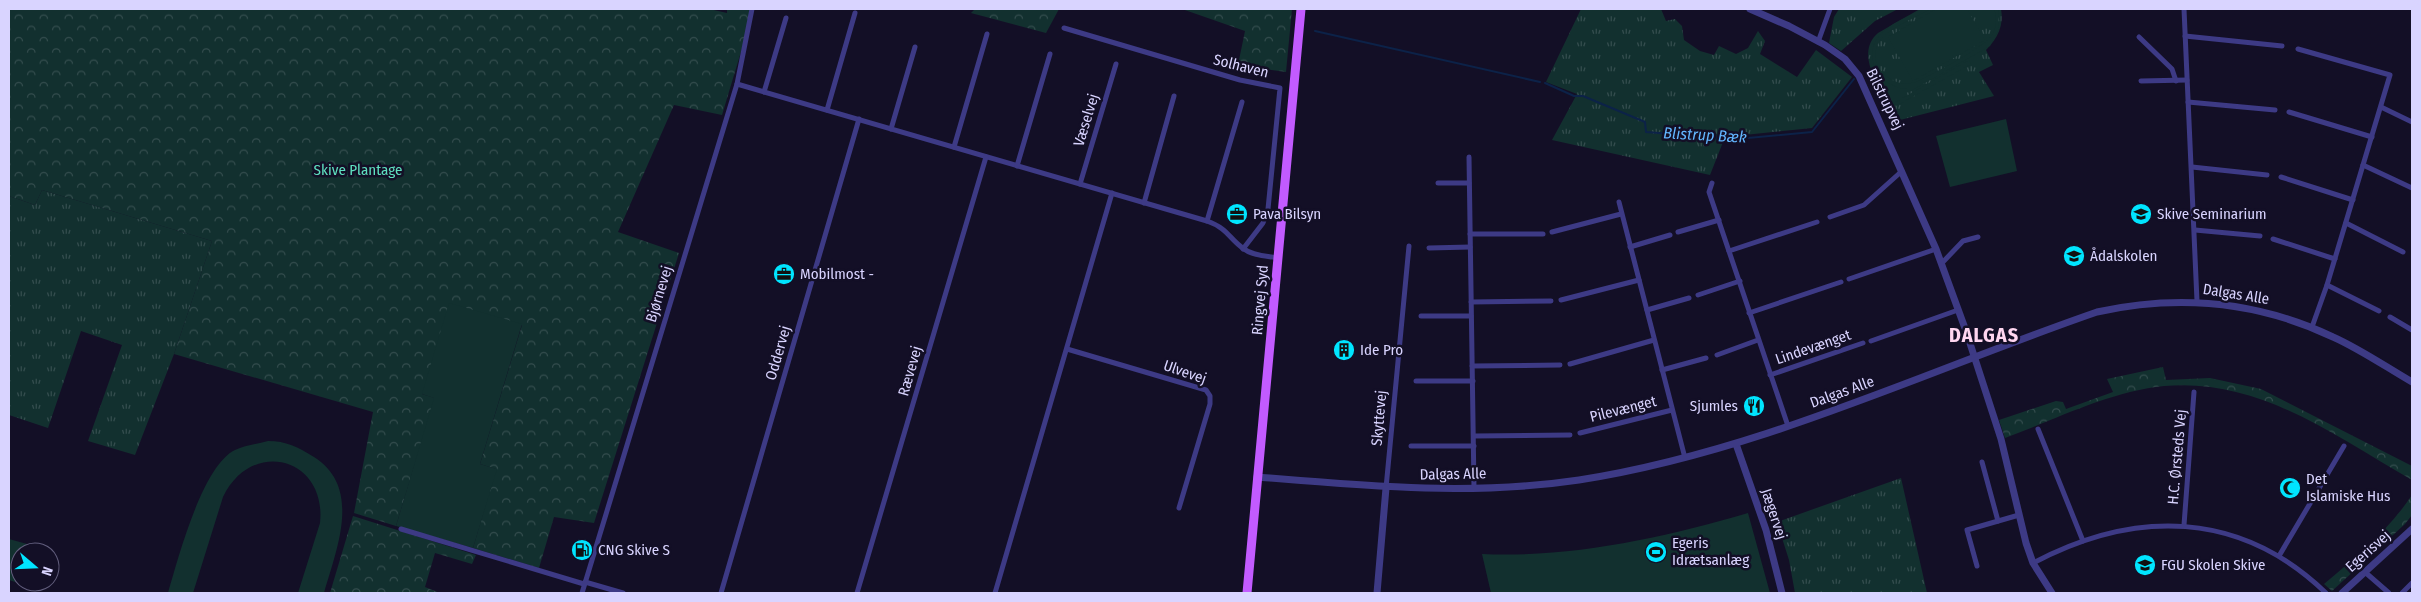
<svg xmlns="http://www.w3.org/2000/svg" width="2421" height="602" font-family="'Fira Sans Condensed',sans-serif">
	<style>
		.grass { fill: url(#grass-tufts) }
		.forest { fill: url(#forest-crowns) }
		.garden { fill: #12302f }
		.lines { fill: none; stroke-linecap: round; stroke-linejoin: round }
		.stream { stroke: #0c2248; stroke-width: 2 }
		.minor { stroke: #3d3a85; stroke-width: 5 }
		.tertiary { stroke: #3d3a85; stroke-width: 7 }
		.primary { stroke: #c25bff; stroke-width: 9 }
		.labels { text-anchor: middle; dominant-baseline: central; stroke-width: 5; stroke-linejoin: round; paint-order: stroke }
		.street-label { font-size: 15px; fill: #d9d4ff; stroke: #130f26 }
		.park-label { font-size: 15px; fill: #5fe0c0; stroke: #130f26 }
		.poi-label { font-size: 15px; fill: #d9d4ff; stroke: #130f26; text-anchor: start }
		.water-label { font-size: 16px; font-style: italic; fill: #62b6ff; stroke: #130f26 }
		.district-label { font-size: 20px; font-weight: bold; letter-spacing: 1px; fill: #ffd6f0; stroke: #130f26 }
	</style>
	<defs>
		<pattern id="grass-tufts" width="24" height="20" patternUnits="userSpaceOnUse" patternTransform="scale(1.25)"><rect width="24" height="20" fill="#12302f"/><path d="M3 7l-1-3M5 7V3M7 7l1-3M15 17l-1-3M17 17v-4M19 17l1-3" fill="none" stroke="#344d4e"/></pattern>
		<pattern id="forest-crowns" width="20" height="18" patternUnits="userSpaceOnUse" patternTransform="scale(1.25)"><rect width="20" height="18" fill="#12302f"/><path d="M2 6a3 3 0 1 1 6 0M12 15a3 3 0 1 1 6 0" fill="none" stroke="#344d4e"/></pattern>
	</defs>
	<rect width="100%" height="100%" fill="#130f26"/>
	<g class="grass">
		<path d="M1581,9H1661L1666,21L1675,19L1682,26L1684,40L1700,51L1714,55L1719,46L1736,54L1748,48L1758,31L1765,41L1760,54L1797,77L1816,50L1852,77L1812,128L1725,137L1710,175L1552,140L1577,94L1546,82Z"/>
		<path d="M1839,9H1898L1875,21L1841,51L1829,43L1834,17Z"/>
		<path d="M1920,9H2001C2004,25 1998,38 1986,50L1993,65L1979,72L1994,96L1900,120C1887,98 1851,56 1878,33Z"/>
		<path d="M42,190L212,241L174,354L135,455L88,441L122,345L81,331L48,428L9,415V196L35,205Z"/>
		<path d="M1901,478L1927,593H1795L1789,560L1777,522Z"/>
	</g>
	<g class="forest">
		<path d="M9,9H709L727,13V9H752L746,35L722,115L674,105L618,232L679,253L594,523L554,517L539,568L473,548L496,469L480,464L522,325L422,394L435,398L396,526L354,513L373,412L174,354L212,241L42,190L35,205L9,196Z"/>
		<path d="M975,9H1059L1046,33L971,13Z"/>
		<path d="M1182,9H1292L1286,72L1238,65L1245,31Z"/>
		<path d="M2163,367L2166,380L2210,378L2261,389L2412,466V480C2333,435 2260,378 2164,386C2111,391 2054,420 2005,438L1999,420L2056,401L2063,402L2066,409L2113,392L2107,379Z"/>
		<path d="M2412,495V515L2405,524L2332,591L2324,584C2356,557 2389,530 2412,495Z"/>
		<path d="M353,516L476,555L472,564L435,553L425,587L440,593H330Z"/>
	</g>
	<g class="garden">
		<path d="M1922,9H1931C1918,16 1890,28 1881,39C1863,63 1891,90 1916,82C1931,75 1984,48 1992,35C1997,27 1997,18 1994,9H1998L1999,29L1990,46L1909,92L1907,89C1881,88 1861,58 1879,36C1888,24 1909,16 1922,9Z"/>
		<path d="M1936,9H1967L1985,40L1913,81L1888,37Z"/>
		<path d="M1969,60L1971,64L1896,106L1894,103Z"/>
		<path d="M2006,119L2017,171L1950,187L1936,136Z"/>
		<path d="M449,303L522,324L480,464L497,469L473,548L396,526L434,398L422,394Z"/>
		<path d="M268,441C286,441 298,447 314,457C363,488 336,550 324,593H298L320,523C327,458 252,437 223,497L193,593H168C178,559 202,466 235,450C245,445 257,444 268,441Z"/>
		<path d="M1748,513L1770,593H1491L1482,554C1572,558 1662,538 1748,513Z"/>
		<path d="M9,539L27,544L25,552H20V567L15,582L9,580Z"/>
	</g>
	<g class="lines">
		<g class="stream">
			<path d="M1315,31L1540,82"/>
			<path d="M1545,83L1574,96H1583L1645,122L1646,132L1737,139L1812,132L1854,79"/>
		</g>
		<g class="minor">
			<path d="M2184,9L2197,301"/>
			<path d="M1064,28L1240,80L1280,88L1268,209L1263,223L1243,249"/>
			<path d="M2185,36L2282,46"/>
			<path d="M2139,37L2172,69L2176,81"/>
			<path d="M1818,42L1830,9"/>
			<path d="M2298,49L2390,75L2327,285L2312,327"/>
			<path d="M2141,81L2187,80"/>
			<path d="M737,84L1207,221C1229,229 1228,238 1244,249C1253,256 1267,256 1278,258"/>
			<path d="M764,92L786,18"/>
			<path d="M2188,102L2275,110"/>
			<path d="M2381,107L2412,122"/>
			<path d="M827,110L855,13"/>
			<path d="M2289,112L2372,137"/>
			<path d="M891,129L915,47"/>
			<path d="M954,147L987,34"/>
			<path d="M1469,157L1474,488"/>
			<path d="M2363,165L2412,188"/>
			<path d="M1017,166L1050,54"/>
			<path d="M2192,167L2267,175"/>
			<path d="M2281,177L2353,200"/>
			<path d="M1438,183H1469"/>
			<path d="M1712,183L1709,192L1788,426"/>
			<path d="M1080,184L1116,64"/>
			<path d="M1619,202L1685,458"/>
			<path d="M1144,203L1174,96"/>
			<path d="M1830,217L1864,205L1902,171"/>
			<path d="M1207,221L1242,102"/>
			<path d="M2346,223L2403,252"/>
			<path d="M2195,230L2260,236"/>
			<path d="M1552,232L1621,214"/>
			<path d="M1678,232L1719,220"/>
			<path d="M1470,234H1543"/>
			<path d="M2273,239L2335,259"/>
			<path d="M1630,247L1670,235"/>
			<path d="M1429,248L1470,247"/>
			<path d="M1729,251L1817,222"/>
			<path d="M1942,263L1963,241L1978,237"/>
			<path d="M1849,279L1936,249"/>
			<path d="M2327,285L2379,311"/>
			<path d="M1698,295L1740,281"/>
			<path d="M1561,300L1639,280"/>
			<path d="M1471,302L1551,301"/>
			<path d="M1647,310L1689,298"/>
			<path d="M1749,313L1841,282"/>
			<path d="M1421,316H1471"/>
			<path d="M2390,317L2412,330"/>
			<path d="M1871,341L1958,310"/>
			<path d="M1067,349L1206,390L1210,396V404L1179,508"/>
			<path d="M1717,355L1758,340"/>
			<path d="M1570,364L1654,340"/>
			<path d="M1472,366L1560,365"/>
			<path d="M1662,370L1706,358"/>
			<path d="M1770,375L1863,343"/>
			<path d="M1416,381H1473"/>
			<path d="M2038,429L2083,541"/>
			<path d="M1580,433L1672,410"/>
			<path d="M1474,436L1570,435"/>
			<path d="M1411,446H1474"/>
			<path d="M1982,462L1998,521"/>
			<path d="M1386,488L1409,246"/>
			<path d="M2184,525L2194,392"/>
			<path d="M401,529L584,584"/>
			<path d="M2279,556L2344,446"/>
			<path d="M2033,563C2135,509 2240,510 2326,593"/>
			<path d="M1977,566L1967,530L2019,515"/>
			<path d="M2366,573L2389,593"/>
			<path d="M585,582L623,593"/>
			<path d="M582,593L737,84L752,9"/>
			<path d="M721,593L859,119"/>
			<path d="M857,593L986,157"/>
			<path d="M995,593L1112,193"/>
			<path d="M2402,593L2412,583"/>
		</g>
		<g class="tertiary">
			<path d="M1750,9L1789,26L1825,45L1845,59L1859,76L1936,249L1966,331L2001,439L2026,543L2033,563L2052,593"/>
			<path d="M1736,444L1766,530L1782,593"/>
			<path d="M1257,477C1365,486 1472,496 1579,480C1759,452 1926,371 2097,312C2179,294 2257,301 2333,337C2360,349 2386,367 2412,382"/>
			<path d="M1377,593L1386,488"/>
			<path d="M2342,593L2412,529"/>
		</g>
		<path class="primary" d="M1247,593L1301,9"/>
	</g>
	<defs>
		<g id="office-disc" transform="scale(1.125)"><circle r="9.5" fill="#00e5ff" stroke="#130f26"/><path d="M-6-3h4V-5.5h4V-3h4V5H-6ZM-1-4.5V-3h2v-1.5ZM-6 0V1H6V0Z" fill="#111"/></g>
		<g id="school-disc" transform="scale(1.125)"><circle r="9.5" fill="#00e5ff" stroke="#130f26"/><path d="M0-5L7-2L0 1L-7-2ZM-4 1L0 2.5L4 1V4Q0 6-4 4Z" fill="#111"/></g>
		<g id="building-disc" transform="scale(1.125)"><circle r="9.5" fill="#00e5ff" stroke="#130f26"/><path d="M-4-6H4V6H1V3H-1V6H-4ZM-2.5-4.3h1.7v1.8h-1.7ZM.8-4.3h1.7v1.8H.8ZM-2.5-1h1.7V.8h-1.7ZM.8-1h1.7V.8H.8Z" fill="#111"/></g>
		<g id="restaurant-disc" transform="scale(1.125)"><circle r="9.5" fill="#00e5ff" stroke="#130f26"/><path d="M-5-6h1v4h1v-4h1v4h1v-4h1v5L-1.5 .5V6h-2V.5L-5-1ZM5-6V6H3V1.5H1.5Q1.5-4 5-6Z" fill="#111"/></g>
		<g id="mosque-disc" transform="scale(1.125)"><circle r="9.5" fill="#00e5ff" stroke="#130f26"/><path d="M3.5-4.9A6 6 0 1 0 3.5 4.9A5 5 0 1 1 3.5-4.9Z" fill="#111"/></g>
		<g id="fuel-disc" transform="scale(1.125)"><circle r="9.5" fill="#00e5ff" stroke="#130f26"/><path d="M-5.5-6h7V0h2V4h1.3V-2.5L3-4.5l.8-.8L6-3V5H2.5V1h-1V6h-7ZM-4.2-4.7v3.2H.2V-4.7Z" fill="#111"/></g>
		<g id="stadium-disc" transform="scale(1.125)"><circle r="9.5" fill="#00e5ff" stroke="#130f26"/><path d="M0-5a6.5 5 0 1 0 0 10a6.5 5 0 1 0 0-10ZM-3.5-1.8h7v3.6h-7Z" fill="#111"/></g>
	</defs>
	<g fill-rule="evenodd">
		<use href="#office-disc" x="1237" y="214"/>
		<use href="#school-disc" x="2141" y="214"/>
		<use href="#school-disc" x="2074" y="256"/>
		<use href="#office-disc" x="784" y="274"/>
		<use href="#building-disc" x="1344" y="350"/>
		<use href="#restaurant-disc" x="1754" y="406"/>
		<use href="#mosque-disc" x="2290" y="488"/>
		<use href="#fuel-disc" x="582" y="550"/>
		<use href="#stadium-disc" x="1656" y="552"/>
		<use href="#school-disc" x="2145" y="565"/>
	</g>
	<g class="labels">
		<g class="street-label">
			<text transform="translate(1241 66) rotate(14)">Solhaven</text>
			<text transform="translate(1885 99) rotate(64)">Bilstrupvej</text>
			<text transform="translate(1086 120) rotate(-73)">Væselvej</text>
			<text transform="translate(659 294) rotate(-73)">Bjørnevej</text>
			<text transform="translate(2236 294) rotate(9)">Dalgas Alle</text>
			<text transform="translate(1260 300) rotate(-85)">Ringvej Syd</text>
			<text transform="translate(1813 347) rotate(-19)">Lindevænget</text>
			<text transform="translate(778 353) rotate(-74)">Oddervej</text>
			<text transform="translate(910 371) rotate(-74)">Rævevej</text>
			<text transform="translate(1185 372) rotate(19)">Ulvevej</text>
			<text transform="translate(1842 392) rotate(-20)">Dalgas Alle</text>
			<text transform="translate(1623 409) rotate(-14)">Pilevænget</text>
			<text transform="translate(1379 418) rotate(-85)">Skyttevej</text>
			<text transform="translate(2177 457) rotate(-85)">H.C. Ørsteds Vej</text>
			<text transform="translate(1453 474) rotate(-1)">Dalgas Alle</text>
			<text transform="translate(1774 514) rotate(72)">Jægervej</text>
			<text transform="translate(2368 551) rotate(-42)">Egerisvej</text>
		</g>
		<g class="park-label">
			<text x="358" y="170">Skive Plantage</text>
		</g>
		<g class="poi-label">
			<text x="1253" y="214">Pava Bilsyn</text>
			<text x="2157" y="214">Skive Seminarium</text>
			<text x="2090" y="256">Ådalskolen</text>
			<text x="800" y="274">Mobilmost -</text>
			<text x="1360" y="350">Ide Pro</text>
			<text x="1738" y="406" text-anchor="end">Sjumles</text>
			<text x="2306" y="479">Det<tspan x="2306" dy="17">Islamiske Hus</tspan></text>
			<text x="1672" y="543">Egeris<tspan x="1672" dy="17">Idrætsanlæg</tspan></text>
			<text x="598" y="550">CNG Skive S</text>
			<text x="2161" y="565">FGU Skolen Skive</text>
		</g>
		<g class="water-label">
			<text transform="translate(1705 135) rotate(3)">Blistrup Bæk</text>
		</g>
		<g class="district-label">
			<text x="1984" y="335">DALGAS</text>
		</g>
	</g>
	<rect width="2421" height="602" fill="none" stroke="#d9d4ff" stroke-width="20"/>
	<g transform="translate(35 567) rotate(109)"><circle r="24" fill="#130f26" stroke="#625e7d"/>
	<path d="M0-4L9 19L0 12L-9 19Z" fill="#00e5ff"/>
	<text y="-8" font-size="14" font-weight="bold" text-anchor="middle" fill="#d9d4ff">N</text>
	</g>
</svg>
